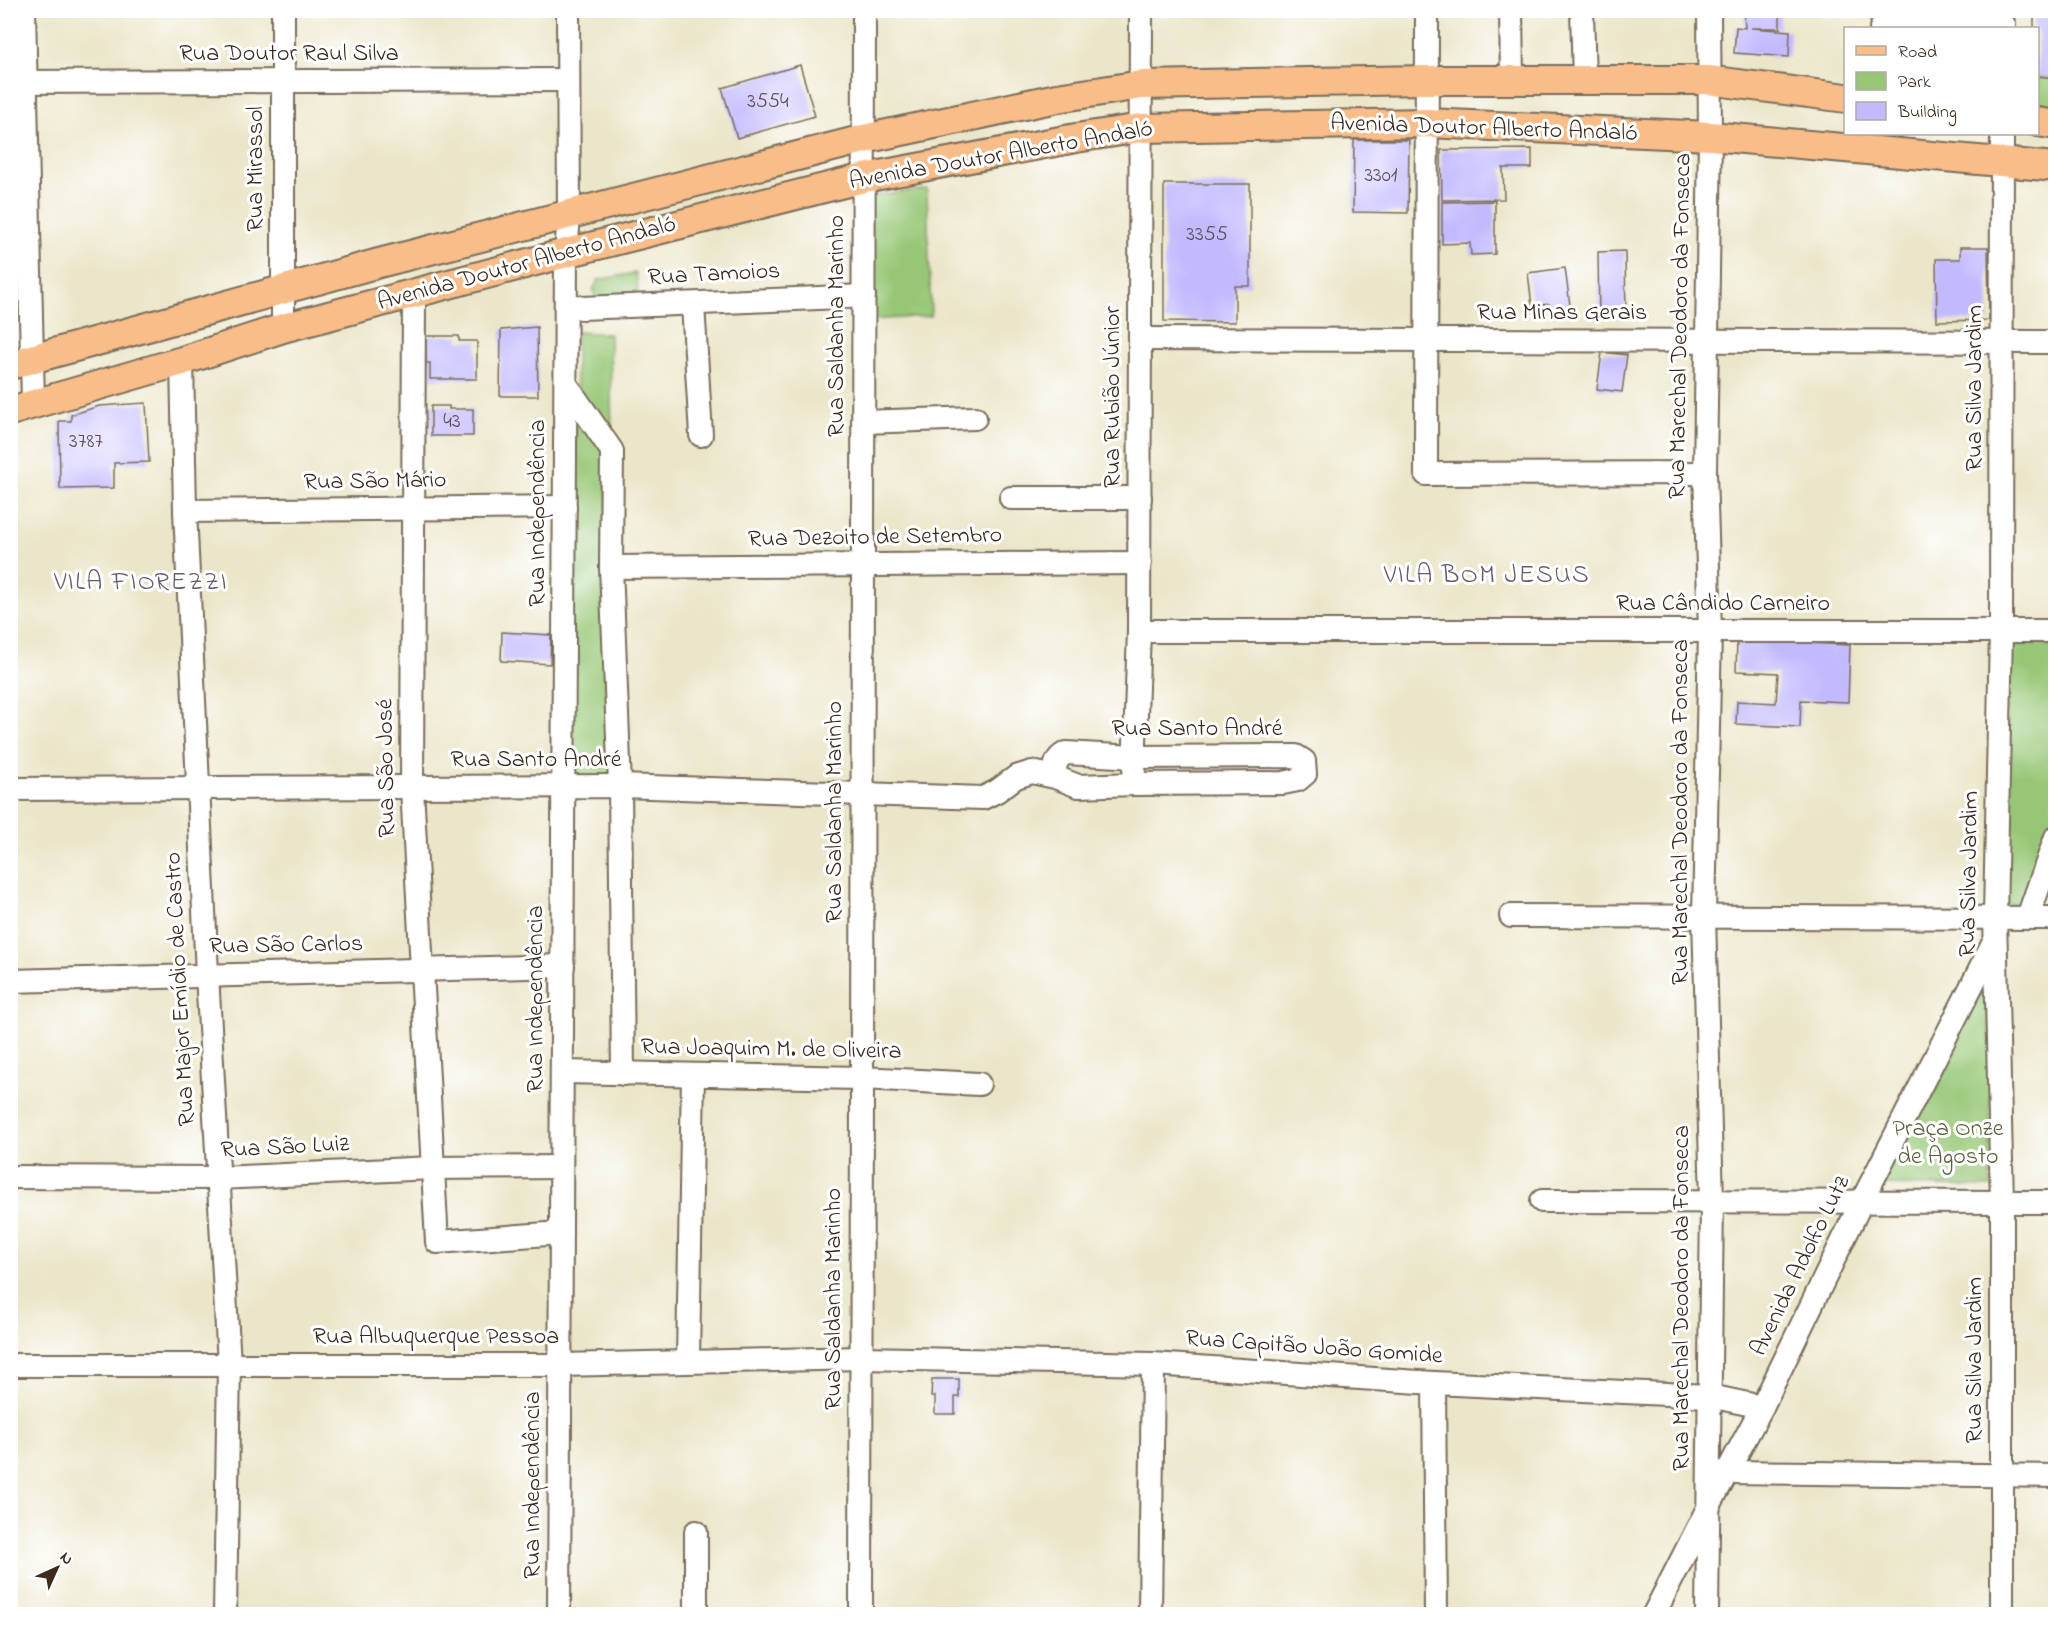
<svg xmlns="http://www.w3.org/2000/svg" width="2066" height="1625" font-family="'Indie Flower',sans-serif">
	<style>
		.green { fill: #97c776; stroke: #69784a; stroke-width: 1.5 }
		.building { fill: #c3bafe }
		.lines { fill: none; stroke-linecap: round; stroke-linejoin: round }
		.minor-casing { stroke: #796c5a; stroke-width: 26 }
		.major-casing { stroke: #796c5a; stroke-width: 32 }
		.minor { stroke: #fff; stroke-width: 22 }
		.major { stroke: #f8bd88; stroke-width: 28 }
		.labels { text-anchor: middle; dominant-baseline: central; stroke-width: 6; stroke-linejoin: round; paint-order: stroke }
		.number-label { font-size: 21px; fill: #5d4e56 }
		.street-label { font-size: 24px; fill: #3b2a1e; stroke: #fff }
		.park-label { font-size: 24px; fill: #5b613d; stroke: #fff }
		.neighbourhood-label { font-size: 26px; letter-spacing: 1.5px; fill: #6b5c6c; stroke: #fff }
	</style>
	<rect width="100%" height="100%" fill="#fff"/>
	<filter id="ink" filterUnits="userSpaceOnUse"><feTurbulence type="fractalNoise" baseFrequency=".0167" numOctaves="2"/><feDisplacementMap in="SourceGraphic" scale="12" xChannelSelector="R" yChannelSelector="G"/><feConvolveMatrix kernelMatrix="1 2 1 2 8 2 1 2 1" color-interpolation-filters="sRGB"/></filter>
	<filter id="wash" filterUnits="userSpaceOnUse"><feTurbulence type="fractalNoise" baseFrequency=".008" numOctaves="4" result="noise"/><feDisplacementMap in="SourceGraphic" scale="24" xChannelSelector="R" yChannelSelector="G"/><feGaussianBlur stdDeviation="1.35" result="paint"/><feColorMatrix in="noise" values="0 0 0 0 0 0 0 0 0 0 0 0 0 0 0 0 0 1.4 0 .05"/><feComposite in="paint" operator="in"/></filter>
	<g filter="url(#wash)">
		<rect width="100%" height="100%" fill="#ebe6c9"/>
		<g class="green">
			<path d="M2038,76L2055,78V109L2038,106Z"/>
			<path d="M927,189L931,316L869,320L871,196Z"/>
			<path d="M636,273L639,299H597L593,291L598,280Z"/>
			<path d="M576,332L610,334L612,443L576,386Z"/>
			<path d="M571,397L606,450L614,785L570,788Z"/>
			<path d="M2055,634V811L2023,903L2002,905L2009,636Z"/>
			<path d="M1989,973L1991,1187L1879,1185Z"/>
		</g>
		<g id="blocks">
			<g class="building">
				<path d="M1744,10H1780V28H1751L1790,31L1789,57L1734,53L1736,27L1745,28Z"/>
				<path d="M2034,10H2055V78L2038,76V28H2034Z"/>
				<path d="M800,65L815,116L737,138L722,88Z"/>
				<path d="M1354,140H1409L1408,213L1353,212Z"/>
				<path d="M1532,149V168H1503L1504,199L1442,200L1441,150Z"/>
				<path d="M1164,184H1250V286H1235V322L1164,321Z"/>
				<path d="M1495,201V254L1471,255L1470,243L1442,244V202Z"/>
				<path d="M1960,247H1988L1989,320L1937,321L1936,259H1960Z"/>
				<path d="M1625,251L1626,318H1599L1598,252Z"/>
				<path d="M1565,268L1571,313L1551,316L1549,304L1532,306L1528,273Z"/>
				<path d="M537,327L538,396H500L501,330Z"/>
				<path d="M426,336H459V341H477V379H430V363H426Z"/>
				<path d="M1602,352L1627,355L1622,392L1597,389Z"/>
				<path d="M146,403L149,462L114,463V488L60,489L59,421H71V415L99,406Z"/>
				<path d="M431,406H449V409H473V436H431Z"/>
				<path d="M502,632L551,635L550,664L501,661Z"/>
				<path d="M1737,640L1850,645L1848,702L1801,700L1800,727L1736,724L1737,701L1776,703L1778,673L1736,671Z"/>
				<path d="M932,1379H959V1397H955V1414H935V1396L931,1397Z"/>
			</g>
		</g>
	</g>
	<g filter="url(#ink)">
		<use href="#blocks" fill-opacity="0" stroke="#796c5a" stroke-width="1.5"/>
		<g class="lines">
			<g class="minor-casing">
				<g id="minor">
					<path d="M24,10L33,403"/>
					<path d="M1427,10L1426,474L1705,473"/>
					<path d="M1511,10L1512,81"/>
					<path d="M1582,10L1584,81"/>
					<path d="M1881,28L2004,25"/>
					<path d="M10,82L568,80"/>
					<path d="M2002,134L2001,631L1995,917L2002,1202V1614"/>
					<path d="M414,293L412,788L437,1242L561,1233"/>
					<path d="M567,304L582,308L864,296"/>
					<path d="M693,304L701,435"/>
					<path d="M283,328V10"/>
					<path d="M1140,339L2056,342"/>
					<path d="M182,361L185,511L207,974L229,1364L225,1614"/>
					<path d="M566,384L612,451L611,567L620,786L623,1074"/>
					<path d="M863,422L975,418"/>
					<path d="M1011,498H1140"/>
					<path d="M185,511L565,507"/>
					<path d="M611,567L1140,563"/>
					<path d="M1139,631H2056"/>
					<path d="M1134,770L1139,631L1141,10"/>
					<path d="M10,789L620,786L983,798L997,791L1016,777L1032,772L1055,777L1078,786L1134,784L1283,783L1298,780L1305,774L1304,761L1296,756L1135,757L1066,753C1055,759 1055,765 1055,777"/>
					<path d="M1511,916L2056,918"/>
					<path d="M2028,917L2056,837"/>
					<path d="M10,981L563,966"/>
					<path d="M562,1072L861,1078L979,1084"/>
					<path d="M10,1177L218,1178L432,1168L561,1167"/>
					<path d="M1542,1201L2056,1202"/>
					<path d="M688,1360L693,1075"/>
					<path d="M10,1365H561L861,1358L1153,1364L1434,1383L1710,1396L1762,1407"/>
					<path d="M1434,1383L1436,1614"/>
					<path d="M1728,1472L2056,1476"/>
					<path d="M559,1614L566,253L569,216L568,10"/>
					<path d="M696,1614V1532"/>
					<path d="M861,1614L864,10"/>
					<path d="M1150,1614L1153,1364"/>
					<path d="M1654,1614L1709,1506L1762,1407L1862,1201L1993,944"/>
					<path d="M1707,1614L1712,1201L1704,917L1710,631L1705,473L1710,136L1709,10"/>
				</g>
			</g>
			<g class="major-casing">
				<g id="major">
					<path d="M2038,122L2056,125"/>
					<path d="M10,365L379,263L864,139L1057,98L1141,85L1427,80H1708L1846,98"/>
					<path d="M10,411L182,361L283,328L566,253L864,178L1076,138L1141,128L1427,123L1710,136L2056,167"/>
				</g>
			</g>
			<use href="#minor" class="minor"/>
			<use href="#major" class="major"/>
		</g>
	</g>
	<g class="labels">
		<g class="number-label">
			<text x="768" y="102">3554</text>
			<text x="1381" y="176">3301</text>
			<text x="1207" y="235">3355</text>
			<text x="452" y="422">43</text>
			<text x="86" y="442">3787</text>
		</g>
		<g class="street-label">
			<text x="289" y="54">Rua Doutor Raul Silva</text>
			<text transform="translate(1484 129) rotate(2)">Avenida Doutor Alberto Andaló</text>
			<text transform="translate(1001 156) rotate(-10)">Avenida Doutor Alberto Andaló</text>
			<text transform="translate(256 169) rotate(-90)">Rua Mirassol</text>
			<text transform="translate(527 264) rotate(-15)">Avenida Doutor Alberto Andaló</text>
			<text transform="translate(714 275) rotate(-3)">Rua Tamoios</text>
			<text x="1562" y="313">Rua Minas Gerais</text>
			<text transform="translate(837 326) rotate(-90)">Rua Saldanha Marinho</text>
			<text transform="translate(1681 326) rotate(-89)">Rua Marechal Deodoro da Fonseca</text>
			<text transform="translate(1975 388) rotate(-90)">Rua Silva Jardim</text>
			<text transform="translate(1113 397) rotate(-90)">Rua Rubião Júnior</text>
			<text transform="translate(375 482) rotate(-1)">Rua São Mário</text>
			<text transform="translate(538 513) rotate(-90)">Rua Independência</text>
			<text transform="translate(875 538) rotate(-1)">Rua Dezoito de Setembro</text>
			<text x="1723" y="604">Rua Cândido Carneiro</text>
			<text x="1197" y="729">Rua Santo André</text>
			<text x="536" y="760">Rua Santo André</text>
			<text transform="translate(387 768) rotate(-91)">Rua São José</text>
			<text transform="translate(835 812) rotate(-90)">Rua Saldanha Marinho</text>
			<text transform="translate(1681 812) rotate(-90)">Rua Marechal Deodoro da Fonseca</text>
			<text transform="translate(1970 874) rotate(-89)">Rua Silva Jardim</text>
			<text transform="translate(286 946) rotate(-1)">Rua São Carlos</text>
			<text transform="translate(181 989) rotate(-93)">Rua Major Emídio de Castro</text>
			<text transform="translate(536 999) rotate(-90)">Rua Independência</text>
			<text transform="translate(771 1050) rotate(1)">Rua Joaquim M. de Oliveira</text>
			<text transform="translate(285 1148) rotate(-3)">Rua São Luiz</text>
			<text transform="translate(1801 1266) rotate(-64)">Avenida Adolfo Lutz</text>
			<text transform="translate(1682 1298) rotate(-90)">Rua Marechal Deodoro da Fonseca</text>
			<text transform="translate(834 1299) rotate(-90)">Rua Saldanha Marinho</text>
			<text x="436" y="1337">Rua Albuquerque Pessoa</text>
			<text transform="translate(1314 1348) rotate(4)">Rua Capitão João Gomide</text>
			<text transform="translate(1975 1360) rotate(-90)">Rua Silva Jardim</text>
			<text transform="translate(533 1485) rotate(-90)">Rua Independência</text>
		</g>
		<g class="park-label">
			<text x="1948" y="1129">Praça Onze<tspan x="1948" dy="28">de Agosto</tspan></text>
		</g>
		<g class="neighbourhood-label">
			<text x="1487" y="576">VILA BOM JESUS</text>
			<text x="141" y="583">VILA FIOREZZI</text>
		</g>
	</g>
	<rect width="2066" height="1625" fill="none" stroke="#fff" stroke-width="36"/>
	<rect x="1844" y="27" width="195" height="108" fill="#ffffff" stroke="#b1aaa5" stroke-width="1.5"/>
	<rect x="1856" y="46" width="30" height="9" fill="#f8bd88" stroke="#b1aaa5" stroke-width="1.5"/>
	<text x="1898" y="57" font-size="18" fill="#3b2a1e">Road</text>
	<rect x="1856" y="72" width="30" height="18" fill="#97c776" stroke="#b1aaa5" stroke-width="1.5"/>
	<text x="1898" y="87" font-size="18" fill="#3b2a1e">Park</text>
	<rect x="1856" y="102" width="30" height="18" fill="#c3bafe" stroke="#b1aaa5" stroke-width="1.5"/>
	<text x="1898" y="117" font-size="18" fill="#3b2a1e">Building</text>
	<g transform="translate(57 1568) rotate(45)" stroke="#ffffff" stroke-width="4.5" paint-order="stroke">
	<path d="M0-4.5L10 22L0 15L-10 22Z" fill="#3b2a1e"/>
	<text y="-9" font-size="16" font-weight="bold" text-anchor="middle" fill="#3b2a1e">N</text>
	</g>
</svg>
